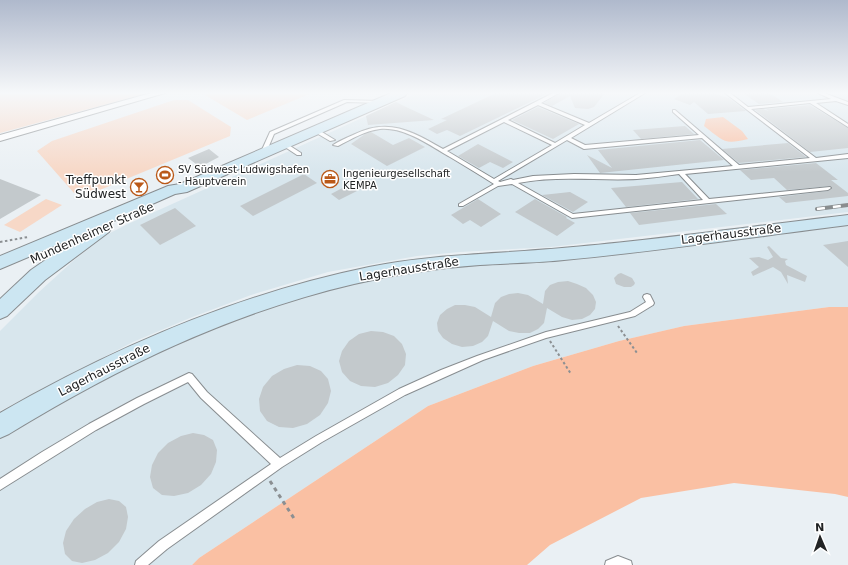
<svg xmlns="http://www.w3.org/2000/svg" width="848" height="565" font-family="'DejaVu Sans',sans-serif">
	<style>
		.built { fill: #d8e6ed }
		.green { fill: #f7d8c7 }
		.water { fill: #fac0a3 }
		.building { fill: #c3c9cc }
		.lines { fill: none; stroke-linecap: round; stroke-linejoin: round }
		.lane-casing { stroke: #888d90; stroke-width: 2 }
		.street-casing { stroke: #888d90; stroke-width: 2 }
		.secondary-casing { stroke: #888d90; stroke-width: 2 }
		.path-far1 { stroke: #8b8f92; stroke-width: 2; stroke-dasharray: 2.5 2.5; stroke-linecap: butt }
		.path { stroke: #8b8f92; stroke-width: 3; stroke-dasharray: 4 4; stroke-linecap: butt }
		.lane { fill: #fff; fill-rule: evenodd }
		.street { fill: #fff; fill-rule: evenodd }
		.secondary { fill: #cce6f2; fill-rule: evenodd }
		.rail-casing { stroke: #898d8f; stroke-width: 4 }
		.rail { stroke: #fff; stroke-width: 2.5; stroke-dasharray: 8; stroke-linecap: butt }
		.labels { text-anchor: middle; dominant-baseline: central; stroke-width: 3; stroke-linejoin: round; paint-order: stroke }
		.far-poi-label { font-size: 10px; fill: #212324; stroke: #fff; text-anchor: start }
		.poi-label { font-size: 12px; fill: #212324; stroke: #fff; text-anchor: end }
		.street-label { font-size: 12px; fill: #212324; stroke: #fff }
	</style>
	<rect width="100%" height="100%" fill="#eaf0f4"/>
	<g class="built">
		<path d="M417,93H848V212L551,247L460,252L417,256L328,272L251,295L190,318L133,342L0,411V331L39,292L73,261L106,235L128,224Z"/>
		<path d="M848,225V307H829L684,326L619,341L533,366L428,406L199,558L192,565H0V434L110,372L238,317L315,292L418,270Z"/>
	</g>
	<g class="green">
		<path d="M0,93H148L0,133Z"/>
		<path d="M210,93H312L247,120L205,95Z"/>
		<path d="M174,100H188L231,127L230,136L95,192L74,193L37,151L52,141Z"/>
		<path d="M46,199L62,205L20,232L4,225Z"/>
	</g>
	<g class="water">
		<path d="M723,117L742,131L748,139C723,145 724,141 704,126L706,119Z"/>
		<path d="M829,307H848V497L835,494L734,483L641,498L550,545L527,565H192L199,558L428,406L533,366L619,341L684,326Z"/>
	</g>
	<g class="building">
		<path d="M496,93H549L460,136L447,130L437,134L428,129L447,120L441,119Z"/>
		<path d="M560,93H605L594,107L588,109L575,108L570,96L552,106L544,103Z"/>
		<path d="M683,93H714L729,98L746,111L708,114L694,102L690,105L674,99Z"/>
		<path d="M743,93H770L783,102L759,104Z"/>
		<path d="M396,102L404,106L434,120L368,125L366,116Z"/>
		<path d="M810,105L848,128V148L810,152L755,110L763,109L769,111L766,109Z"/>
		<path d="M538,107L579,124L553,139L512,120Z"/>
		<path d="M685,126L694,134L641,139L633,130Z"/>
		<path d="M371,132L393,145L409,138L425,147L387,166L351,144L365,134Z"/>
		<path d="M700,140L724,160L600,173L587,155L612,168L598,150Z"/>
		<path d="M788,143L806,157L739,163L722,149Z"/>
		<path d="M478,144L513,162L503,168L490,162L479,168L458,156Z"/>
		<path d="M209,149L219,157L200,167L188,158Z"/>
		<path d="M816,163L838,180H831L848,193V196L786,203L779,197L828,191L832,188L830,186L787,190L774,178L751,180L740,170Z"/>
		<path d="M304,174L317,183L253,216L240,206Z"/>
		<path d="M0,179L41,195L0,219Z"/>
		<path d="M682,182L698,199L626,207L611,188Z"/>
		<path d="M348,185L357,191L339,200L331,194Z"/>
		<path d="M570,192L588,202L573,212L542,195Z"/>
		<path d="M478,199L501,214L481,227L470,220L463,224L451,215Z"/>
		<path d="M535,199L567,217L566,218L575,223L557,236L515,212Z"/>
		<path d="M716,204L727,214L639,225L630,213Z"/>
		<path d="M175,208L196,226L160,245L140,225Z"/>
		<path d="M848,241V267L823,245Z"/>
		<path d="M769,246L781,258L788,259L785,261L786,265L807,276L805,282L787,275L788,284L781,272L773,267L753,276L751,272L759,267L749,258L759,257L768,260L773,257L767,247Z"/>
		<path d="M621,273L632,278L635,283L634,285L631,287H624L616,284L614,278L618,274Z"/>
		<path d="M568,281L577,284L586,288L593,295L596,302L595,309L590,315L582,319L572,320L562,317L547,308L544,323L538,329L530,333H519L509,331L493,321L488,336L482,342L473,346L462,347L452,344L443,338L438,331L437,323L440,315L447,309L455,305H465L475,307L491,317L495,303L501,297L509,294L518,293L528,295L543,304L545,291L550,285L558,282Z"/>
		<path d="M371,331L383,332L394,336L402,344L406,354L405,365L398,375L388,383L375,387L361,386L350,381L342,372L339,361L342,351L349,341L359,334Z"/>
		<path d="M297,365L310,366L321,371L328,379L331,391L328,403L320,415L307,424L293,428L279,427L267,421L260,411L259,399L263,387L272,376L284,369Z"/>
		<path d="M193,433L204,435L213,440L217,450L216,462L211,474L201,485L188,493L174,496L162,495L153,488L150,477L152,465L158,453L168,443L181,436Z"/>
		<path d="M109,499L119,501L126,507L128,517L126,529L119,542L108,553L95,560L82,563L72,561L65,554L63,543L66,531L74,519L85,509L97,502Z"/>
	</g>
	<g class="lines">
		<g class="lane-casing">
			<g id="lane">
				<path d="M553,93H559L541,103L589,123L640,93H645L571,138L585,145L699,135L673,112V110H675L739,165L810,158L725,93H730L748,107L831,99L818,93H824L848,102V105L836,101L816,103L848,124V127L810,103L751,109L816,158L848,154V158L685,174L709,199L830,187L831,188L828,190L572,218L512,184L498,186L463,206H459V204L494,184C480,175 465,166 450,157C429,145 405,127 380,129C364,131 352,139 338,146L333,145C339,141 346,138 353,135C388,117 412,131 443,149ZM538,105L585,125L555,143L508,120ZM504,122L552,145L494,179L447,151ZM702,138L733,166L636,175L574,174L533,176L513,180L511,179L500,182L498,181L567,140L584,149ZM679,174L703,200L573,214L518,183C558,175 597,181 637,179C651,178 665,176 679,174Z"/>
				<path d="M344,100L381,101L383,102L381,103L347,102L274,134L266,153H262L261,152L270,132Z"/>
				<path d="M313,129H317L335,140L330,141L313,131Z"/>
				<path d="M284,142L301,153V155H297L282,145L281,144Z"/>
				<path d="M647,294L650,295L654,303L653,305L635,316L546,338L483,360L405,395L322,442L282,467L167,549L148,565H135L136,561L159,541L271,464L201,398L188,382L144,404L96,430L0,490V479L42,452L89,424L137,398L189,373L192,374L207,392L280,458L316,436L399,389L441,370L477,356L546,332L630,312L646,302L643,297L644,295Z"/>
				<path d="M618,556L631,561L632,565H605L606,561Z"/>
			</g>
		</g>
		<g class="street-casing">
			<path id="street" d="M151,93H165L0,141V135Z"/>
		</g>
		<g class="secondary-casing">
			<g id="secondary">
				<path d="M391,93H407L405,96L187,192L175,194L107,224L111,228L109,232L45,280L7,316L0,319V299L31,270L83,234L0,269V256L168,186L180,184Z"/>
				<path d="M848,215V225C753,237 659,251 564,260C536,263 508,263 480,265C438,268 396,274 354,284C230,313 117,368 9,434L0,438V413C115,347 238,294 369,267C433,254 497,254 562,248C658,240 753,226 848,215Z"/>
			</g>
		</g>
		<g class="path-far1">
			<path d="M0,242L28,237"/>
			<path d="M618,326L637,353"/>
			<path d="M550,341L571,374"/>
		</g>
		<path class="path" d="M270,481L295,520"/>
		<use href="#lane" class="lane"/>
		<use href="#street" class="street"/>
		<use href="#secondary" class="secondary"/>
		<g class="rail-casing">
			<path id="rail" d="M817,209L848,205"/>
		</g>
		<use href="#rail" class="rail"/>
	</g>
	<linearGradient id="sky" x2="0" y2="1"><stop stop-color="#afb9cc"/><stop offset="0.54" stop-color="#f6f8fa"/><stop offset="1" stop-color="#f6f8fa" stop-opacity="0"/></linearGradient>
	<rect width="848" height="172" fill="url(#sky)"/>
	<defs>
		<g id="stadium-ring" transform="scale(0.9)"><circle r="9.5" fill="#fff" stroke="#ba5919" stroke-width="1.5"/><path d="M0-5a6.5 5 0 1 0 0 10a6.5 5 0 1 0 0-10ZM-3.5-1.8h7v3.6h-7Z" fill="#ba5919"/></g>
		<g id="office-ring" transform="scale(0.9)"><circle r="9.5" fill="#fff" stroke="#ba5919" stroke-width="1.5"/><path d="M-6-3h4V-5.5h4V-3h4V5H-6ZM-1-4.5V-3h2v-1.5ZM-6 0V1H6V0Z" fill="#ba5919"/></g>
		<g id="bar-ring" transform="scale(0.9)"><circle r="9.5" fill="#fff" stroke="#ba5919" stroke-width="1.5"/><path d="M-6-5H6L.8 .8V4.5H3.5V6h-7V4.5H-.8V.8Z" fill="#ba5919"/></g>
	</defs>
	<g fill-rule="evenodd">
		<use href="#stadium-ring" x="165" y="175"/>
		<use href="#office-ring" x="330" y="179"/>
		<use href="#bar-ring" x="139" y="187"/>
	</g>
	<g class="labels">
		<g class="far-poi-label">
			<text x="178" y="169">SV Südwest Ludwigshafen<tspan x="178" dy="12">- Hauptverein</tspan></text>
			<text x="343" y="173">Ingenieurgesellschaft<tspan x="343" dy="12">KEMPA</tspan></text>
		</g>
		<g class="poi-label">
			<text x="126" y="180">Treffpunkt<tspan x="126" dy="14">Südwest</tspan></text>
		</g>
		<g class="street-label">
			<text transform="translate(92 233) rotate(-24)">Mundenheimer Straße</text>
			<text transform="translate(731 234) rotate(-7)">Lagerhausstraße</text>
			<text transform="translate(409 269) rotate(-9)">Lagerhausstraße</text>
			<text transform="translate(104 370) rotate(-27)">Lagerhausstraße</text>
		</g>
	</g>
	<g transform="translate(820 537) rotate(358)" stroke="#ffffff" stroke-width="3" paint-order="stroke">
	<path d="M0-3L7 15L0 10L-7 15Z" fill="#212324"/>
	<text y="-6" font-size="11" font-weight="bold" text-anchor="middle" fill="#212324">N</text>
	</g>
</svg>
